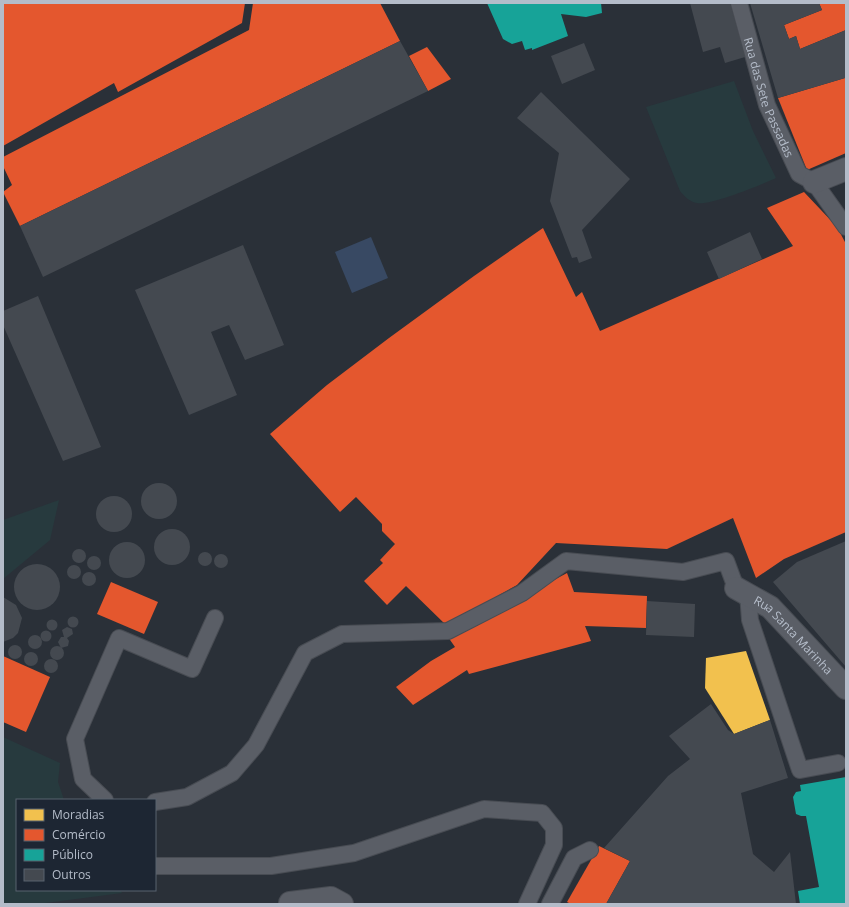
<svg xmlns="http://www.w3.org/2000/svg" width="849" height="907" font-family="'Open Sans',sans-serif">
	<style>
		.green { fill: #273a3e }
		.water { fill: #384963 }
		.homes { fill: #f2c14e }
		.shops { fill: #e4572e }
		.public { fill: #17a398 }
		.building { fill: #444950 }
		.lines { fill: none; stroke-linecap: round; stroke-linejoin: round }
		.lane-casing { stroke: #484c53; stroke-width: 18 }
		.street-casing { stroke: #484c53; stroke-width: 24 }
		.lane { stroke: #5a5e66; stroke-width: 16 }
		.street { stroke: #5a5e66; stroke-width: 22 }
		.labels { text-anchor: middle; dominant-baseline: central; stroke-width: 4; stroke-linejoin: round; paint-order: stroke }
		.street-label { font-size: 12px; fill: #b4bcc9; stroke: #1d2633 }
	</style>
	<rect width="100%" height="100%" fill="#2a3038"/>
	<g class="green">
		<path d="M734,81L753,131L776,178C763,184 710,206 697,203C690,202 685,197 680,191L646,107Z"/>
		<path d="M59,500L50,540L3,579V520Z"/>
		<path d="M3,737L60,763L58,782L64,800H17V890H120L122,893L38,904H3Z"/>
	</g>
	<path class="water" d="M371,237L388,278L352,293L335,252Z"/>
	<path class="homes" d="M746,651L770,720L734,734L705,688L706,658Z"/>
	<g class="shops">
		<path d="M3,3H245L242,23L118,92L114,83L3,146Z"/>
		<path d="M253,3H380L400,41L20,226L3,192L12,185L3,166V157L249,30Z"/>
		<path d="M819,3H846V30L800,49L796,36L789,39L784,25L822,10Z"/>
		<path d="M427,47L451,79L428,91L409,56Z"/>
		<path d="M845,78L846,153L807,170L778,98Z"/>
		<path d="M804,192L837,227L846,244V532L784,559L756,578L733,518L667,549L556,543L517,585L446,625L406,586L387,605L364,581L383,563L380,560L395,544L382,531V524L356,497L340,512L270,434L327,385L389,338L474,276L543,228L576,297L582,292L600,331L793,246L767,208Z"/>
		<path d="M567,573L574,592L647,596L646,628L585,626L591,641L469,674L467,670L413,705L396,687L431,661L455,647L448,637Z"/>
		<path d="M111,582L158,602L144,634L97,614Z"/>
		<path d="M3,656L50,677L26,732L3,722Z"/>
		<path d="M599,846L630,861L606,904H571L567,902Z"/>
	</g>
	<g class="public">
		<path d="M487,3H601L602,13L586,17L561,14L568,36L532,50V48L525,50L522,41L512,44L503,39Z"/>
		<path d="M846,777V904H800L798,891L819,887L806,816H801L796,814L793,797L796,792L801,791L800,785Z"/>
	</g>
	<g class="building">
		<path d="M690,3H730L745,57L725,63L720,47L703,52Z"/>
		<path d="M750,3H819L822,10L784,25L789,39L796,36L800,49L846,30V81L845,78L778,98Z"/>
		<path d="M400,41L428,91L43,277L20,226Z"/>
		<path d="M584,43L595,70L562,84L551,56Z"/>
		<path d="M541,92L630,179L582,230L592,258L579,263L577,257L572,258L550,201L559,153L517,118Z"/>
		<path d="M750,232L762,259L719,279L707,252Z"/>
		<path d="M243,245L284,345L245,360L229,325L211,332L237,395L189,415L135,290Z"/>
		<path d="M38,296L101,447L63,461L3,325V311Z"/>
		<circle cx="159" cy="501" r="18"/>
		<circle cx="114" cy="514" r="18"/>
		<circle cx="172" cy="547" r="18"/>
		<path d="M846,541V667L773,582L797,562Z"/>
		<circle cx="127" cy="560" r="18"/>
		<circle cx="79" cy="556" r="7"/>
		<circle cx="205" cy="559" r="7"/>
		<circle cx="221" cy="561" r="7"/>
		<circle cx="94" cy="563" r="7"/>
		<circle cx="37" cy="587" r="23"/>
		<circle cx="74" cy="572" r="7"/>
		<circle cx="89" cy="579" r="7"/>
		<path d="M3,597L16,605L22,618L18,633L13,638L3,642Z"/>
		<path d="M647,601L695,604L694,637L646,635Z"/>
		<circle cx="73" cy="622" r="5.5"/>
		<circle cx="52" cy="625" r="5.5"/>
		<path d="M67,627L72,629L73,634L67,638L69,641L68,646L61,648L58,642L61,637H64L62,630Z"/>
		<circle cx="46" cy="636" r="5.5"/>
		<circle cx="35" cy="642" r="7"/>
		<circle cx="15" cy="652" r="7"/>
		<circle cx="57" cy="653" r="7"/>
		<circle cx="31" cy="659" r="7"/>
		<circle cx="51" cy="666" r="7"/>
		<path d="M711,704L728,730L734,734L770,720L788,778L741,793L753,854L774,872L790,852L796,904H606L630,861L604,848L668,776L690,759L669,736Z"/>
	</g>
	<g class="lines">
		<g class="lane-casing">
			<g id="lane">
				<path id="s1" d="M739,3L767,105L799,174L814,182L846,227"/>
				<path d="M748,594L750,620L800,770L838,763"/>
				<path d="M105,800L83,779L75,739L119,638L192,669L215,618"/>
				<path d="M155,802L187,797L232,773L256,745L305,653L342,634L448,631L522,593L566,561L683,572L726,561L736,588"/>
				<path d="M155,866H271L354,853L484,809L542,813L554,828V845L527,904"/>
				<path d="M550,904L574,858L590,850"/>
			</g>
		</g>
		<g class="street-casing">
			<g id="street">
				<path d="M814,182L846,169"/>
				<path id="s2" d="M736,588L770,607L846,688"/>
				<path d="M290,903L331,898L342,904"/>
			</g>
		</g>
		<use href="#lane" class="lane"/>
		<use href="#street" class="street"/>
	</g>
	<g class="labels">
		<g class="street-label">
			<text stroke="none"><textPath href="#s1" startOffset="99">Rua das Sete Passadas</textPath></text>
			<text stroke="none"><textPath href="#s2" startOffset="75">Rua Santa Marinha</textPath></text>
		</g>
	</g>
	<rect width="849" height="907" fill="none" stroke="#b4bcc9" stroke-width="8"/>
	<rect x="16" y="799" width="140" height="92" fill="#1d2633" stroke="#59626f"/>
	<rect x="24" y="809" width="20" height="12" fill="#f2c14e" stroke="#59626f"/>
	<text x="52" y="819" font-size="12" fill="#b4bcc9">Moradias</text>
	<rect x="24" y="829" width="20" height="12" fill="#e4572e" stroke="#59626f"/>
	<text x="52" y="839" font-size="12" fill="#b4bcc9">Comércio</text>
	<rect x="24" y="849" width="20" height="12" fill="#17a398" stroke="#59626f"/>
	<text x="52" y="859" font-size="12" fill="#b4bcc9">Público</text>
	<rect x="24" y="869" width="20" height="12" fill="#444950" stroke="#59626f"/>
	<text x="52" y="879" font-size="12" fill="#b4bcc9">Outros</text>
</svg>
